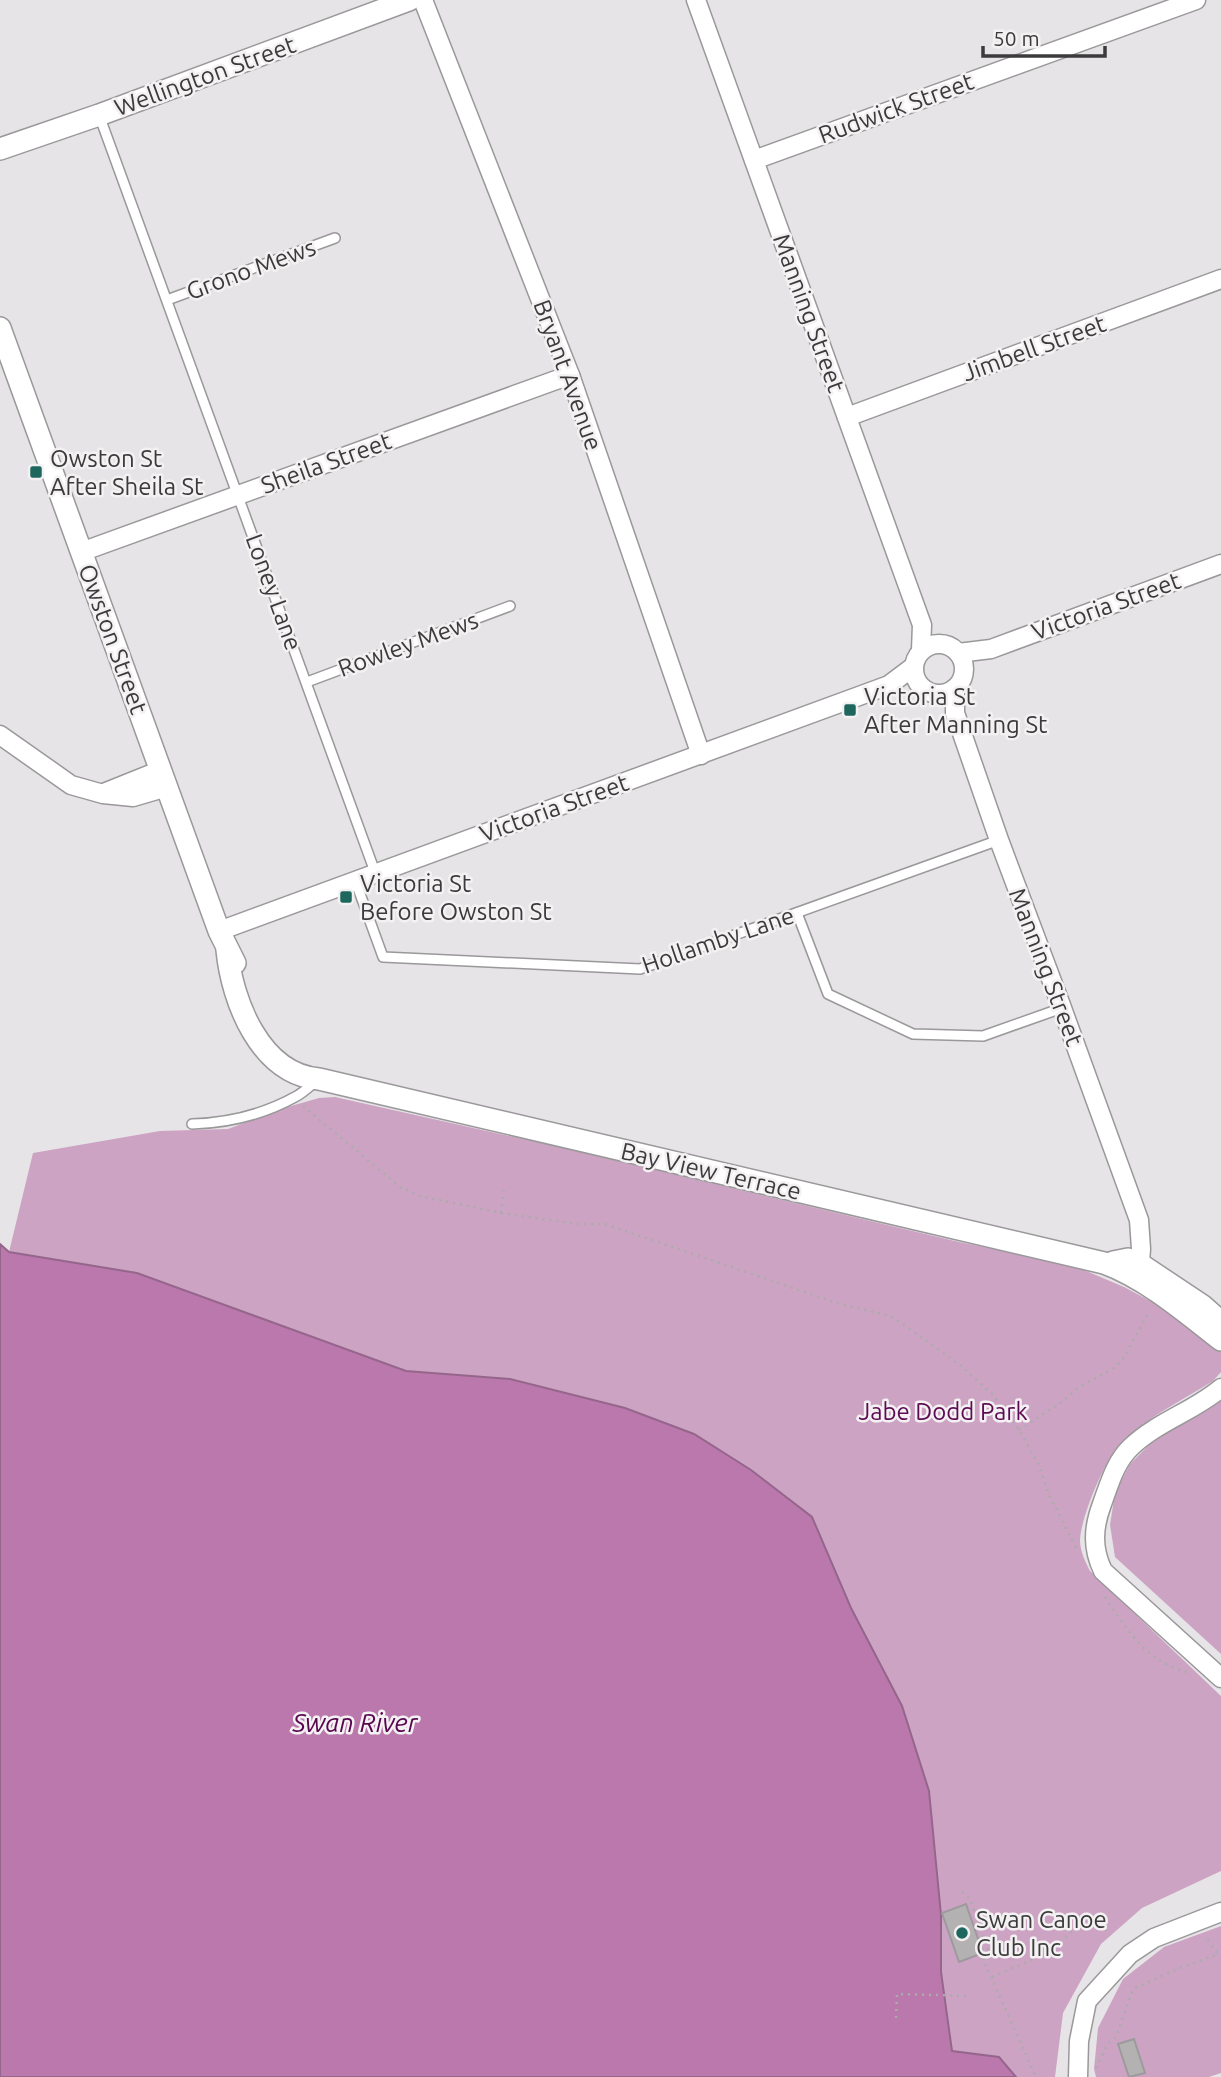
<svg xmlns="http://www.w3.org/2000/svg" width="1221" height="2077" font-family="Ubuntu,sans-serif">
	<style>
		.green { fill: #cda3c4 }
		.water { fill: #bb78ad; stroke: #95668b; stroke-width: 2 }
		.building { fill: #b4b1b3; stroke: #9c9a9c; stroke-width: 2 }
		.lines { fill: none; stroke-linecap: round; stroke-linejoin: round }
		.service-casing { stroke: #9a989a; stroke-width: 12 }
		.minor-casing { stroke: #9a989a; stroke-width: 21 }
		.tertiary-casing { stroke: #9a989a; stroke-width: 24 }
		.path { stroke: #acabac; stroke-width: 2.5; stroke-dasharray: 2 5; stroke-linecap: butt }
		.service { stroke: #fff; stroke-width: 9 }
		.minor { stroke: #fff; stroke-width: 18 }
		.tertiary { stroke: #fff; stroke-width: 21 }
		.poi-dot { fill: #1e675f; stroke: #f4f1f3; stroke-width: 2.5 }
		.labels { text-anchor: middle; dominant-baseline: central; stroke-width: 5; stroke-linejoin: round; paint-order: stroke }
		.street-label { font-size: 24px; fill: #3c3b3c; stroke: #f4f1f3 }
		.poi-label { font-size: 24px; fill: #3c3b3c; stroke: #f4f1f3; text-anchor: start }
		.park-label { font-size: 24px; fill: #5e0b54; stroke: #f4f1f3 }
		.water-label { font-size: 26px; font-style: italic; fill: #59054f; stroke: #f4f1f3 }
	</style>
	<rect width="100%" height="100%" fill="#e6e4e6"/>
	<g class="green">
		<path d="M335,1097L554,1146L959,1242L1072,1265L1124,1287L1169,1311L1221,1346V1372L1213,1381C1186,1398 1139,1422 1119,1445C1104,1462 1081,1517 1080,1540C1080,1551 1085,1561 1090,1571L1221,1696V1871L1142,1908L1101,1944L1063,2013L1055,2077H1016L998,2057L952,2051L941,1972V1915L929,1791L902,1706L851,1608L812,1517L751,1470L694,1434L625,1408L510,1379L406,1371L137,1273L9,1252L33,1153L160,1131L228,1129L284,1108L319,1098Z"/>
		<path d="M1221,1399V1654L1115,1557L1110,1525L1115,1493L1130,1464L1150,1444Z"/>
		<path d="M1221,1926V2073L1209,2077H1096L1094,2069L1098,2028L1123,1979L1164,1947Z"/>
	</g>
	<path class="water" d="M0,1244L9,1252L137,1273L406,1371L510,1379L625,1408L694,1434L751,1470L812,1517L851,1608L902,1706L929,1791L941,1915V1972L952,2051L999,2057L1016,2077H0Z"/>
	<g class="building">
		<path d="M966,1904L983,1953L959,1962L942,1913Z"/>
		<path d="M1134,2039L1145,2073L1129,2077L1118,2044Z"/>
	</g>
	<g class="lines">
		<g class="service-casing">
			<g id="service">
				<path d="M99,115L375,872"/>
				<path d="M167,300L335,238"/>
				<path d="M307,682L510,606"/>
				<path d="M355,880L383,957L640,969L999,840"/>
				<path d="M797,913L828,994L913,1034L983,1036L1062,1008"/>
				<path d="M192,1124C227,1123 264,1114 295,1097C303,1093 310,1086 317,1080"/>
			</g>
		</g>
		<g class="minor-casing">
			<g id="minor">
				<path d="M423,0L570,375L701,755"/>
				<path d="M696,0L922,625L921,650"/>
				<path d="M754,160L1196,0"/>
				<path d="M847,417L1221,279"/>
				<path d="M81,552L570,375"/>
				<circle cx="939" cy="669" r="25"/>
				<path d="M958,653L991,649L1221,564"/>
				<path d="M955,688V713L999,840L1062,1008L1139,1220L1141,1249L1139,1275"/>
				<path d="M0,735L71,785L103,794L133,797L167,787"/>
				<path d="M106,792L161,770"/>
				<path d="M219,931L889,685L913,667"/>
				<path d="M1221,1388C1194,1411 1157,1422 1131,1447C1115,1462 1109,1485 1102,1504C1093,1528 1092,1548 1103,1571L1221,1678"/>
				<path d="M1078,2077L1079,2041L1087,2001L1130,1954L1154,1938L1221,1912"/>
			</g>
		</g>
		<g class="tertiary-casing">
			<g id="tertiary">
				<path d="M0,149L99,115L409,0"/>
				<path d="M0,328L219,931L235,963"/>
				<path d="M227,950C232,1001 260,1074 319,1079L1104,1263C1147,1279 1185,1312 1221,1340"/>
				<path d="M1113,1262L1128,1259L1140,1264L1203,1306L1221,1322"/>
			</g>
		</g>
		<g class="path">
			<path d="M303,1106L400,1187L420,1196L501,1213L578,1224H605L840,1304L890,1316L904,1325L960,1365L992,1394L1019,1430L1039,1465L1049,1495L1078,1552"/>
			<path d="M501,1213L504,1191"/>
			<path d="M1019,1430L1062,1402L1079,1387L1114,1368L1123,1359L1150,1310"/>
			<path d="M1105,1597C1127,1630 1147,1663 1188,1672"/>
			<path d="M962,1892L970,1899L990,1956L983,1959L1036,2077"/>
			<path d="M992,1977L1045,1954L1087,1919L1107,1931"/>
			<path d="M896,2018L897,1994L970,1996"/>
			<path d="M1096,2068L1107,2045L1116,2037L1133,1989L1170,1972L1218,1954L1205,1936"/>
		</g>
		<use href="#service" class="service"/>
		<use href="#minor" class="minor"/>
		<use href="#tertiary" class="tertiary"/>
	</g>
	<g class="poi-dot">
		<rect x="29" y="465" width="14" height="14" rx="3.5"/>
		<rect x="843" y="703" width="14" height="14" rx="3.5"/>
		<rect x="339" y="890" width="14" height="14" rx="3.5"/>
		<circle cx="962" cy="1933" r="7"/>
	</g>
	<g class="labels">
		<g class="street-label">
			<text transform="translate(205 76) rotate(-20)">Wellington Street</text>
			<text transform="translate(896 108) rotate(-20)">Rudwick Street</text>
			<text transform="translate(251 269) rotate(-20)">Grono Mews</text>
			<text transform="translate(809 313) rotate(70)">Manning Street</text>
			<text transform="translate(1034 348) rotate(-20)">Jimbell Street</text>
			<text transform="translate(568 375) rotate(70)">Bryant Avenue</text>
			<text transform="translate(326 463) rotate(-20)">Sheila Street</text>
			<text transform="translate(274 592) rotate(70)">Loney Lane</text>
			<text transform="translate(1106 606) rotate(-20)">Victoria Street</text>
			<text transform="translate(113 639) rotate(70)">Owston Street</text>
			<text transform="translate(408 644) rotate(-20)">Rowley Mews</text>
			<text transform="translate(554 808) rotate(-20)">Victoria Street</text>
			<text transform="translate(718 940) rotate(-19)">Hollamby Lane</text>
			<text transform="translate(1046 967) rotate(69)">Manning Street</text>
			<text transform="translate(711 1171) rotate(13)">Bay View Terrace</text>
		</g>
		<g class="poi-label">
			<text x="50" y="458">Owston St<tspan x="50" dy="28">After Sheila St</tspan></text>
			<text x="864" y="696">Victoria St<tspan x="864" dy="28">After Manning St</tspan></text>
			<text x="360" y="883">Victoria St<tspan x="360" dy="28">Before Owston St</tspan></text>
			<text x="976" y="1919">Swan Canoe<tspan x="976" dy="28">Club Inc</tspan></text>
		</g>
		<g class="park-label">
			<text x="943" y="1411">Jabe Dodd Park</text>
		</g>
		<g class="water-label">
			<text x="355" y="1722">Swan River</text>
		</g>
	</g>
	<path d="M983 46v10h122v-10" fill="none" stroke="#3c3b3c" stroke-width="3.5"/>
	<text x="993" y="46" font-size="21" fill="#3c3b3c" stroke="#f4f1f3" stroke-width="5" paint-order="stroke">50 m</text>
</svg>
